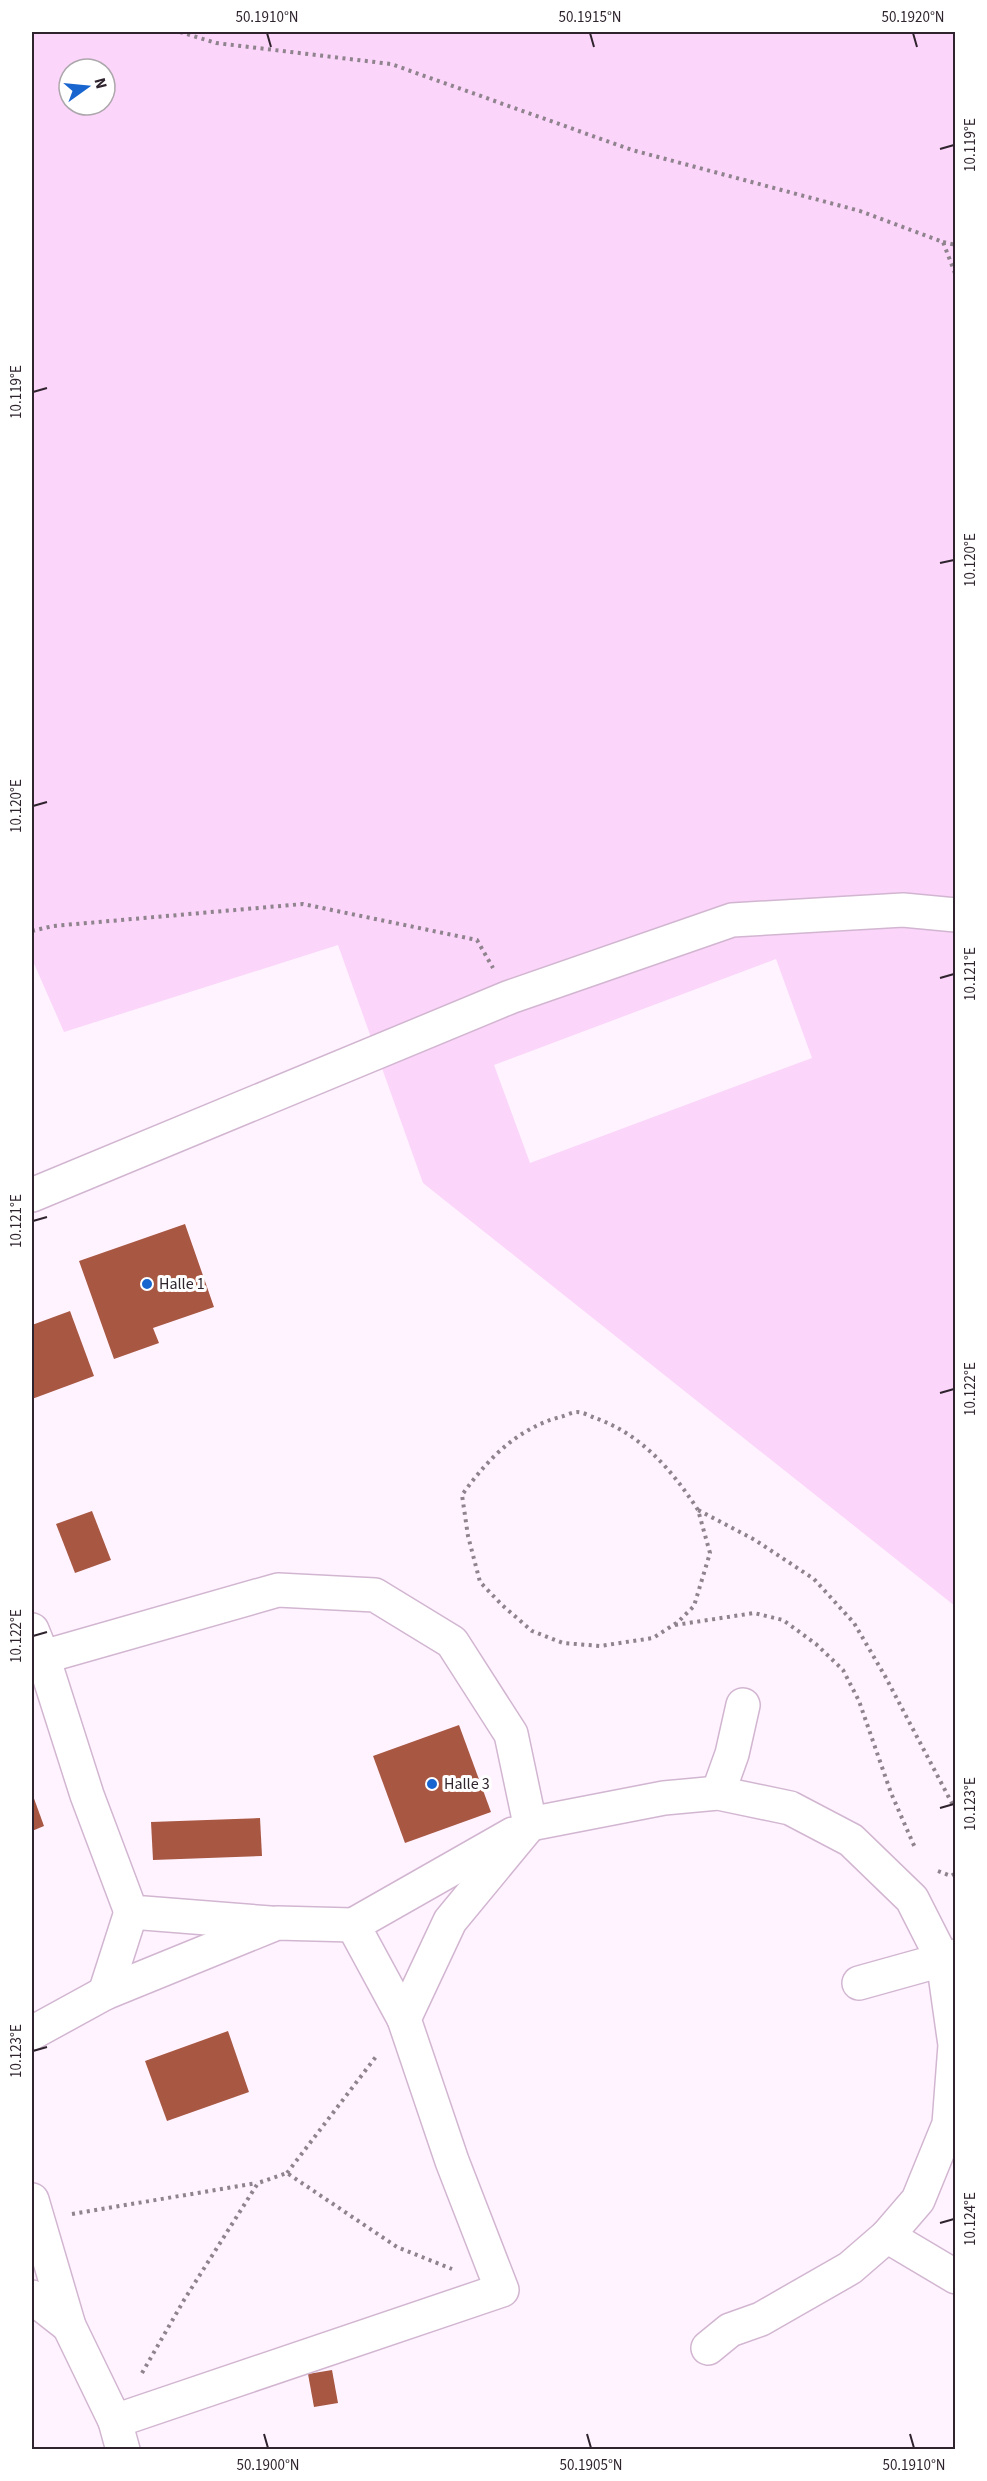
<svg xmlns="http://www.w3.org/2000/svg" width="987" height="2481" font-family="'Source Sans 3',sans-serif">
	<style>
		.green { fill: #fbd5fa; fill-rule: evenodd }
		.building { fill: #a85742 }
		.lines { fill: none; stroke-linecap: round; stroke-linejoin: round }
		.minor-casing { stroke: #d2b6d1; stroke-width: 36 }
		.path { stroke: #8f838e; stroke-width: 4; stroke-dasharray: 3 4.5; stroke-linecap: butt }
		.minor { stroke: #fff; stroke-width: 33 }
		.ticks { fill: none; stroke: #2f242e; stroke-width: 2 }
		.poi-dot { fill: #1965d0; stroke: #fff; stroke-width: 2 }
		.labels { text-anchor: middle; dominant-baseline: central; stroke-width: 6; stroke-linejoin: round; paint-order: stroke }
		.poi-label { font-size: 16px; fill: #2f242e; stroke: #fff; text-anchor: start }
		.neatline { fill: none; stroke: #2f242e; stroke-width: 2 }
		.ticks-label { font-size: 15px; text-anchor: middle; fill: #2f242e }
	</style>
	<rect width="100%" height="100%" fill="#fff3ff"/>
	<path class="green" d="M32,32H955V1606L423,1183L338,945L64,1032L32,959ZM69,69H105V105H69ZM776,959L812,1058L530,1163L494,1065Z"/>
	<g class="building">
		<path d="M185,1224L214,1307L153,1328L159,1343L114,1359L79,1261Z"/>
		<path d="M70,1311L94,1376L32,1399V1325Z"/>
		<path d="M92,1511L111,1560L75,1573L56,1524Z"/>
		<path d="M459,1725L491,1812L405,1843L373,1756Z"/>
		<path d="M32,1793L44,1826L32,1831Z"/>
		<path d="M260,1818L262,1856L153,1860L151,1822Z"/>
		<path d="M228,2031L249,2092L167,2121L145,2061Z"/>
		<path d="M332,2370L338,2403L314,2407L308,2374Z"/>
	</g>
	<g class="lines">
		<g class="minor-casing">
			<g id="minor">
				<path d="M32,1195L510,997L732,920L903,910L956,915"/>
				<path d="M32,1630L43,1657L278,1590L375,1595L452,1642L511,1734L530,1824L664,1798L718,1793L790,1808L851,1840L912,1899L943,1960L955,2045L949,2124L918,2200L887,2236L850,2268L761,2319L730,2330L708,2348"/>
				<path d="M32,1661L43,1657L87,1795L131,1912L270,1923"/>
				<path d="M718,1793L732,1754L743,1705"/>
				<path d="M353,1925L404,2019"/>
				<path d="M859,1983L956,1956"/>
				<path d="M105,1993L131,1912"/>
				<path d="M32,2033L105,1993L277,1923L353,1925L513,1834"/>
				<path d="M32,2200L69,2326L115,2421L123,2450"/>
				<path d="M887,2236L956,2277"/>
				<path d="M32,2297L69,2326"/>
				<path d="M115,2421L502,2290L452,2161L404,2019L450,1921L530,1824"/>
			</g>
		</g>
		<g class="path">
			<path d="M180,32L216,43L391,64L632,150L860,211L943,242L956,276"/>
			<path d="M943,242L956,245"/>
			<path d="M32,931L53,926L303,904L477,940L493,968"/>
			<path d="M698,1510C672,1470 641,1434 595,1418C590,1416 583,1412 577,1412C572,1412 565,1416 560,1417C516,1429 487,1460 462,1495L468,1536L480,1582L502,1605L532,1631L563,1643L600,1646L653,1638L678,1622L694,1606L710,1553L698,1510L755,1540L814,1579L854,1623L885,1676L956,1811"/>
			<path d="M675,1625L754,1613L783,1620L816,1644L843,1670L859,1701L891,1793L916,1850"/>
			<path d="M938,1871L951,1876L956,1873"/>
			<path d="M287,2173L378,2054"/>
			<path d="M72,2214L257,2183"/>
			<path d="M142,2373L184,2300L258,2183L287,2173L397,2247L452,2269"/>
		</g>
		<use href="#minor" class="minor"/>
	</g>
	<path class="ticks" d="M267,33L271,47M590,33L594,47M913,33L917,47M940,149L954,145M33,392L47,388M940,563L954,560M33,806L47,802M940,978L954,974M33,1221L47,1217M940,1393L954,1389M33,1636L47,1632M940,1808L954,1804M33,2051L47,2047M940,2223L954,2219M264,2434L268,2448M587,2434L591,2448M910,2434L914,2448"/>
	<g class="poi-dot">
		<circle cx="147" cy="1284" r="6"/>
		<circle cx="432" cy="1784" r="6"/>
	</g>
	<g class="labels">
		<g class="poi-label">
			<text x="159" y="1284">Halle 1</text>
			<text x="444" y="1784">Halle 3</text>
		</g>
	</g>
	<rect width="987" height="2481" fill="none" stroke="#ffffff" stroke-width="66"/>
	<g transform="translate(87 87) rotate(75)"><circle r="28" fill="#ffffff" stroke="#aca7ab" stroke-width="1.5"/>
	<path d="M0-4.5L10 22L0 15L-10 22Z" fill="#1965d0"/>
	<text y="-9" font-size="16" font-weight="bold" text-anchor="middle" fill="#2f242e">N</text>
	</g>
	<rect x="33" y="33" width="921" height="2415" class="neatline"/>
	<g class="ticks-label">
		<text x="267" y="22">50.1910°N</text>
		<text x="590" y="22">50.1915°N</text>
		<text x="913" y="22">50.1920°N</text>
		<text transform="translate(970 145) rotate(-90)" y="5">10.119°E</text>
		<text transform="translate(16 392) rotate(-90)" y="5">10.119°E</text>
		<text transform="translate(970 560) rotate(-90)" y="5">10.120°E</text>
		<text transform="translate(16 806) rotate(-90)" y="5">10.120°E</text>
		<text transform="translate(970 974) rotate(-90)" y="5">10.121°E</text>
		<text transform="translate(16 1221) rotate(-90)" y="5">10.121°E</text>
		<text transform="translate(970 1389) rotate(-90)" y="5">10.122°E</text>
		<text transform="translate(16 1636) rotate(-90)" y="5">10.122°E</text>
		<text transform="translate(970 1804) rotate(-90)" y="5">10.123°E</text>
		<text transform="translate(16 2051) rotate(-90)" y="5">10.123°E</text>
		<text transform="translate(970 2219) rotate(-90)" y="5">10.124°E</text>
		<text x="268" y="2470">50.1900°N</text>
		<text x="591" y="2470">50.1905°N</text>
		<text x="914" y="2470">50.1910°N</text>
	</g>
</svg>
